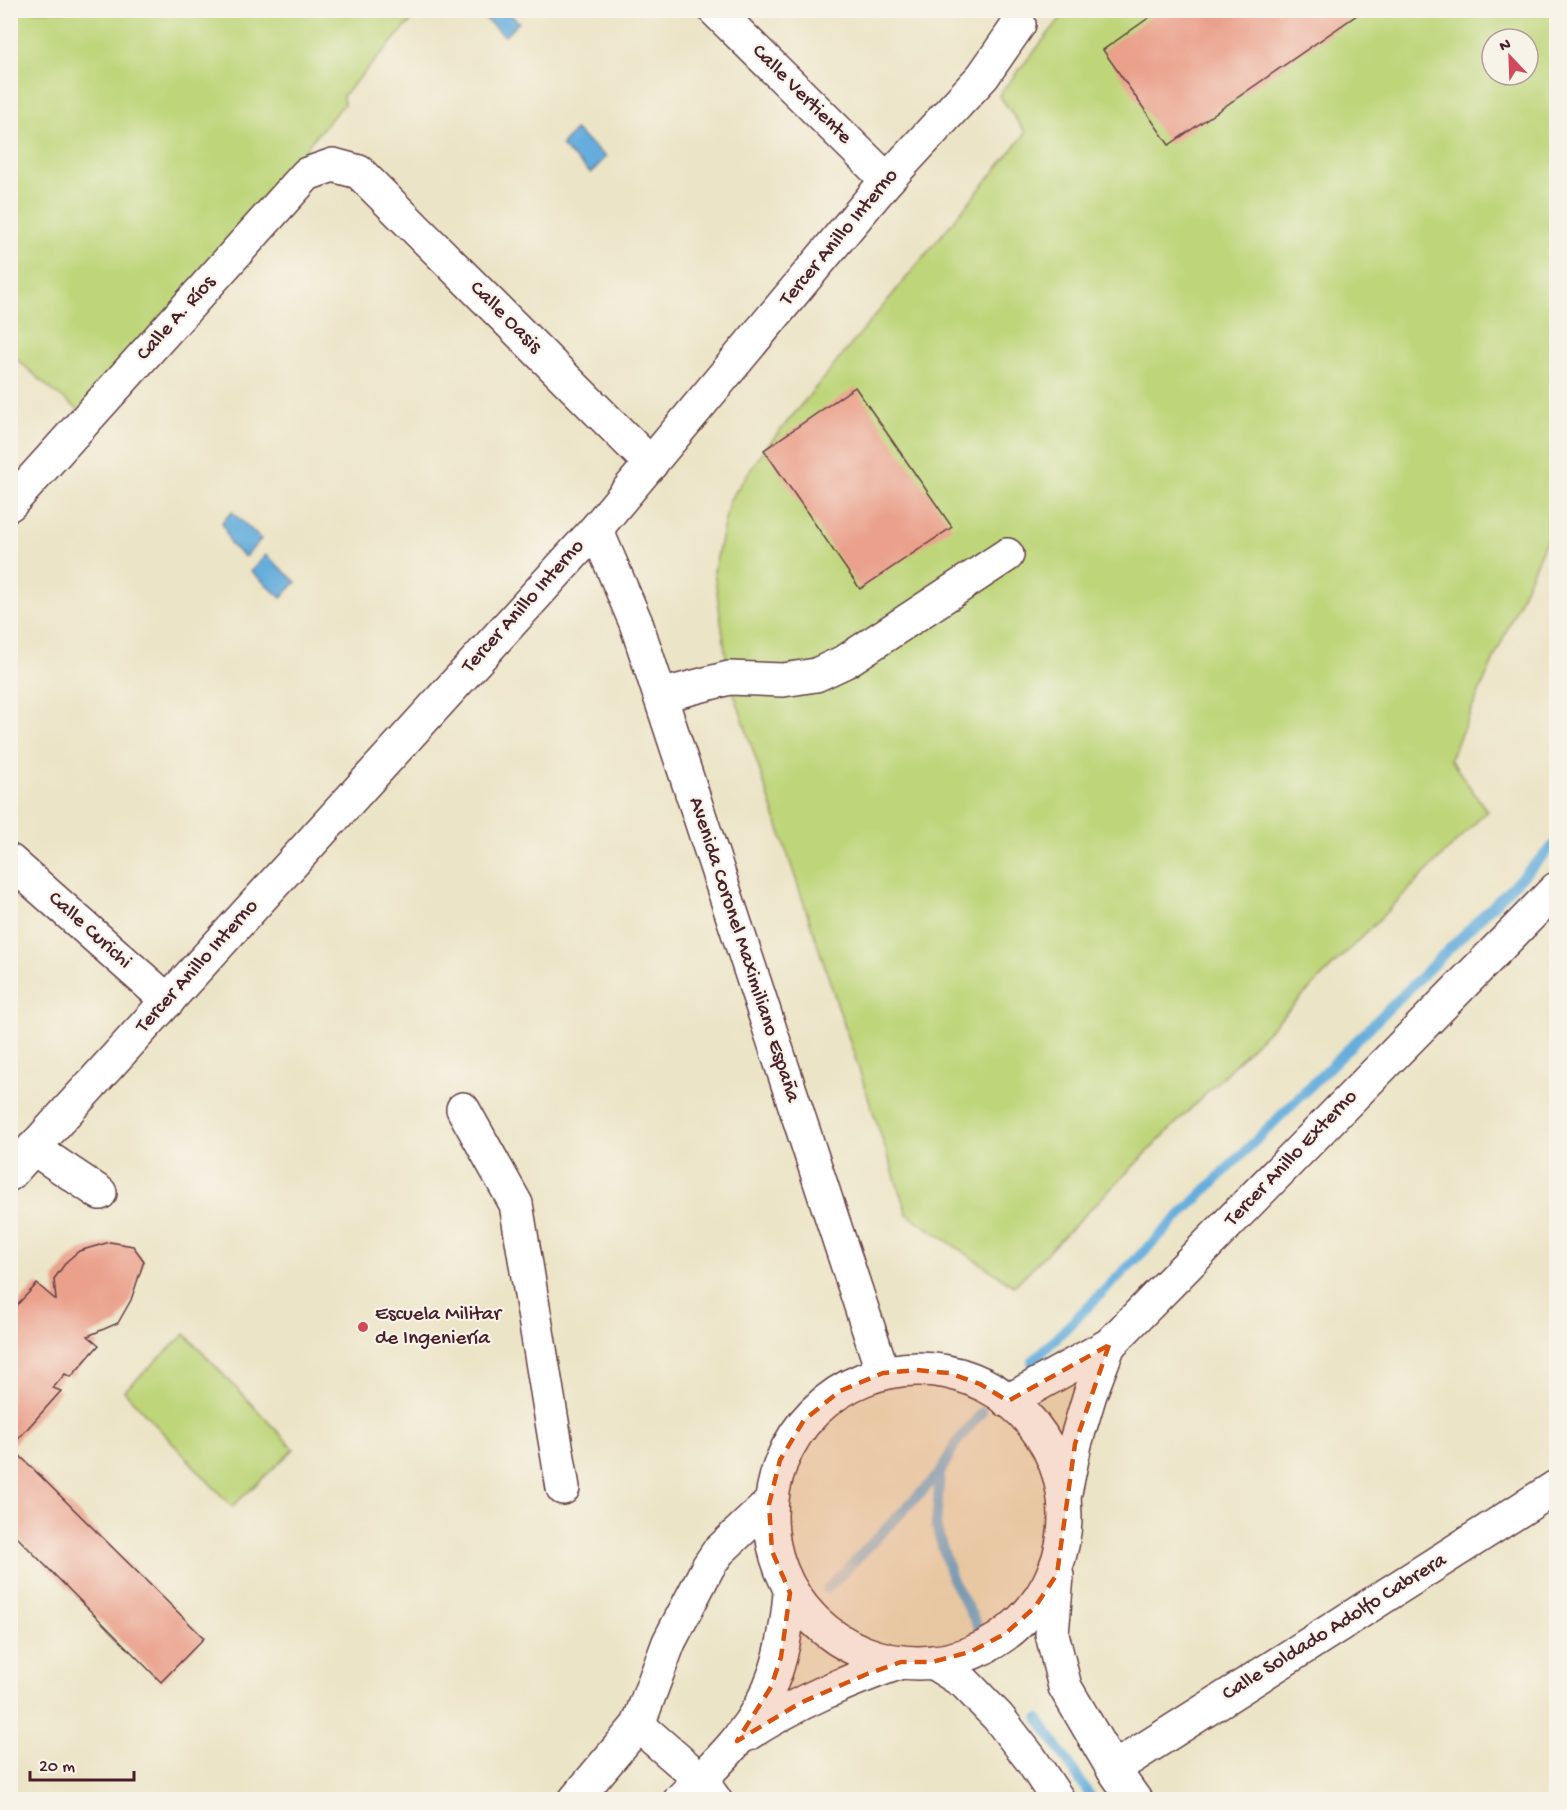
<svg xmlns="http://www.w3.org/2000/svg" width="1567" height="1810" font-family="'Gochi Hand',sans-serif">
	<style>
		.green { fill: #bed579; stroke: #847a52; stroke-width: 1.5; fill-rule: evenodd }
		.water { fill: #65addc; stroke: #586684; stroke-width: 1.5 }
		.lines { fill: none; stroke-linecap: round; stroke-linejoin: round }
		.stream { stroke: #65addc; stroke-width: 10 }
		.building { fill: #eaa08b }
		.minor-casing { stroke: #623d42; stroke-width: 36 }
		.minor { stroke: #fff; stroke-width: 33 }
		.marked { fill: #d8530f; fill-opacity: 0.2; stroke: #d8530f; stroke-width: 4.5; stroke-dasharray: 12 8; stroke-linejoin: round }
		.poi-dot { fill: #d1495b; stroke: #f7f3e8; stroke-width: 2 }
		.labels { text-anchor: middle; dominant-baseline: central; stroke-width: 4.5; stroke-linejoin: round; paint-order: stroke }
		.street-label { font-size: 21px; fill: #4a1f2b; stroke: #f7f3e8 }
		.poi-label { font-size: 21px; fill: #4a1f2b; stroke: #f7f3e8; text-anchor: start }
	</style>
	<rect width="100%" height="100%" fill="#f7f3e8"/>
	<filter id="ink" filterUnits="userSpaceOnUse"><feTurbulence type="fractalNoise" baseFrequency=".0167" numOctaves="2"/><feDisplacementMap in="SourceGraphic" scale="12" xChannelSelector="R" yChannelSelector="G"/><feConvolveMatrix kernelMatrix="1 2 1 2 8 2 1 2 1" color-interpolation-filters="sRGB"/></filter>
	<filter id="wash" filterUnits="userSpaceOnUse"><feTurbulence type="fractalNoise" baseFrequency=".008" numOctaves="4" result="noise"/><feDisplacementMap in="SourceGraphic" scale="24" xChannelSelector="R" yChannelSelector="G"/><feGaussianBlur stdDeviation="1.35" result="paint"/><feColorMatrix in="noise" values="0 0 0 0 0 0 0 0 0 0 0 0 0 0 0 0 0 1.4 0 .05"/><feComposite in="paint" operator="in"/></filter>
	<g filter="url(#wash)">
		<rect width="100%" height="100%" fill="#ece4c6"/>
		<g class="green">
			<path d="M11,11H420L343,96L344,104L308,145L301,160L86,415L54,392L11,354Z"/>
			<path d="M1056,11H1556V518L1450,759L1487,811L1014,1286L907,1214L729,678L714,571L729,501L764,450L1026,133L999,95L1061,18ZM1492,39H1528V75H1492Z"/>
			<path d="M185,1334L294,1449L232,1507L124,1391Z"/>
		</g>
		<g class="water">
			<path d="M476,11H506L519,22L505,36Z"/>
			<path d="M575,130L606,157L591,173L561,146Z"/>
			<path d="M232,512L261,539L245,557L231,545L222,522Z"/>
			<path d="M266,555L296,582L281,598L251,571Z"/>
		</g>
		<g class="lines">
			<g class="stream">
				<path d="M1032,1362L1556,843"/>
				<path d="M827,1589L940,1473"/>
				<path d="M978,1626L952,1579L936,1526L940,1473L956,1443L982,1412"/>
				<path d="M1039,1719L1093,1800"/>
			</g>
		</g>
		<g id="blocks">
			<g class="building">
				<path d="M1160,10H1364L1169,145L1103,50Z"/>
				<path d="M855,387L952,527L860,589L764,450Z"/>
				<path d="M110,1242L133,1246L144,1261L131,1300L118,1323L88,1336L99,1345L71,1377L65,1374L53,1388L61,1391L11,1447L204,1638L161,1682L10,1530V1312L37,1284L56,1300L54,1279L67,1261L79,1251Z"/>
			</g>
		</g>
	</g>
	<g filter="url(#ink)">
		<use href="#blocks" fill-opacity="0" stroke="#623d42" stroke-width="1.5"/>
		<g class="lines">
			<g class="minor-casing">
				<g id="minor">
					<path d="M715,10L887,180"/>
					<path d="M10,504L307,174L333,165L359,172L651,464"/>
					<path d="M596,529L636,623L883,1373"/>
					<path d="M660,696L729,678L783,680L816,675L846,661L1007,555"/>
					<path d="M10,861L168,1001"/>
					<path d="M463,1109L516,1204L563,1488"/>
					<path d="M33,1148L100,1193"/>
					<path d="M10,1174L596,529L887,180L983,76L1019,24"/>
					<circle cx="918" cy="1516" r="147"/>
					<path d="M1008,1401L1109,1345L1556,889"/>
					<path d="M1065,1493L1075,1444L1090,1394L1109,1345"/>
					<path d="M1057,1576L1052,1634L1065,1687L1113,1769L1135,1800"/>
					<path d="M932,1662L964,1682L998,1717L1030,1758L1058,1800"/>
					<path d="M638,1725L700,1779L715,1800"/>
					<path d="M746,1735C797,1702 845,1682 901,1662"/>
					<path d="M1113,1769L1556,1487"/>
					<path d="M575,1800L638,1725L669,1642L708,1567L718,1552L769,1504"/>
					<path d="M680,1800C699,1780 721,1761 738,1739C775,1693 785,1651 790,1593"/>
				</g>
			</g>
			<use href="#minor" class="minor"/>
		</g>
	</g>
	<path class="marked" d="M1109,1345L1075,1444L1057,1574L1035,1607L1005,1634L970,1652L932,1662H901L867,1674L800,1703L737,1741L771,1687L781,1657L790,1593L772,1551L769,1504L780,1460L804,1420L840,1391L883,1373L916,1370L949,1373L980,1384L1008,1401Z"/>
	<circle class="poi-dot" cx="363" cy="1327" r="6"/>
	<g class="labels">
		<g class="street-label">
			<text transform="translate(801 95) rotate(45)">Calle Vertiente</text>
			<text transform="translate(840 238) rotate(-50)">Tercer Anillo Interno</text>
			<text transform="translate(505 318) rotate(45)">Calle Oasis</text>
			<text transform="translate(177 319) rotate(-48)">Calle A. Ríos</text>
			<text transform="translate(524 607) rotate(-48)">Tercer Anillo Interno</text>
			<text transform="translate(89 931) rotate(42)">Calle Curichi</text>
			<text transform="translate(743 950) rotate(72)">Avenida Coronel Maximiliano España</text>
			<text transform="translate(198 967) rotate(-48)">Tercer Anillo Interno</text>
			<text transform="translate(1292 1159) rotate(-46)">Tercer Anillo Externo</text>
			<text transform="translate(1335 1628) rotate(-32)">Calle Soldado Adolfo Cabrera</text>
		</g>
		<g class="poi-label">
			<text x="375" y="1315">Escuela Militar<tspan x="375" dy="24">de Ingeniería</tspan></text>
		</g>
	</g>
	<rect width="1567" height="1810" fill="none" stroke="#f7f3e8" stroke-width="36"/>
	<g transform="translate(1510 57) rotate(337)"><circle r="28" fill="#f7f3e8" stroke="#b29e9c" stroke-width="1.5"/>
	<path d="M0-4.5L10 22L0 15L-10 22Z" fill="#d1495b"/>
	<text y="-9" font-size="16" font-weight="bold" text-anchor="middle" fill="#4a1f2b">N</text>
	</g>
	<path d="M30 1771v9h104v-9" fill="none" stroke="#4a1f2b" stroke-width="3"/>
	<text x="39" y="1771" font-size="18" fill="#4a1f2b" stroke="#f7f3e8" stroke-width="4.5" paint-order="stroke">20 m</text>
</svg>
